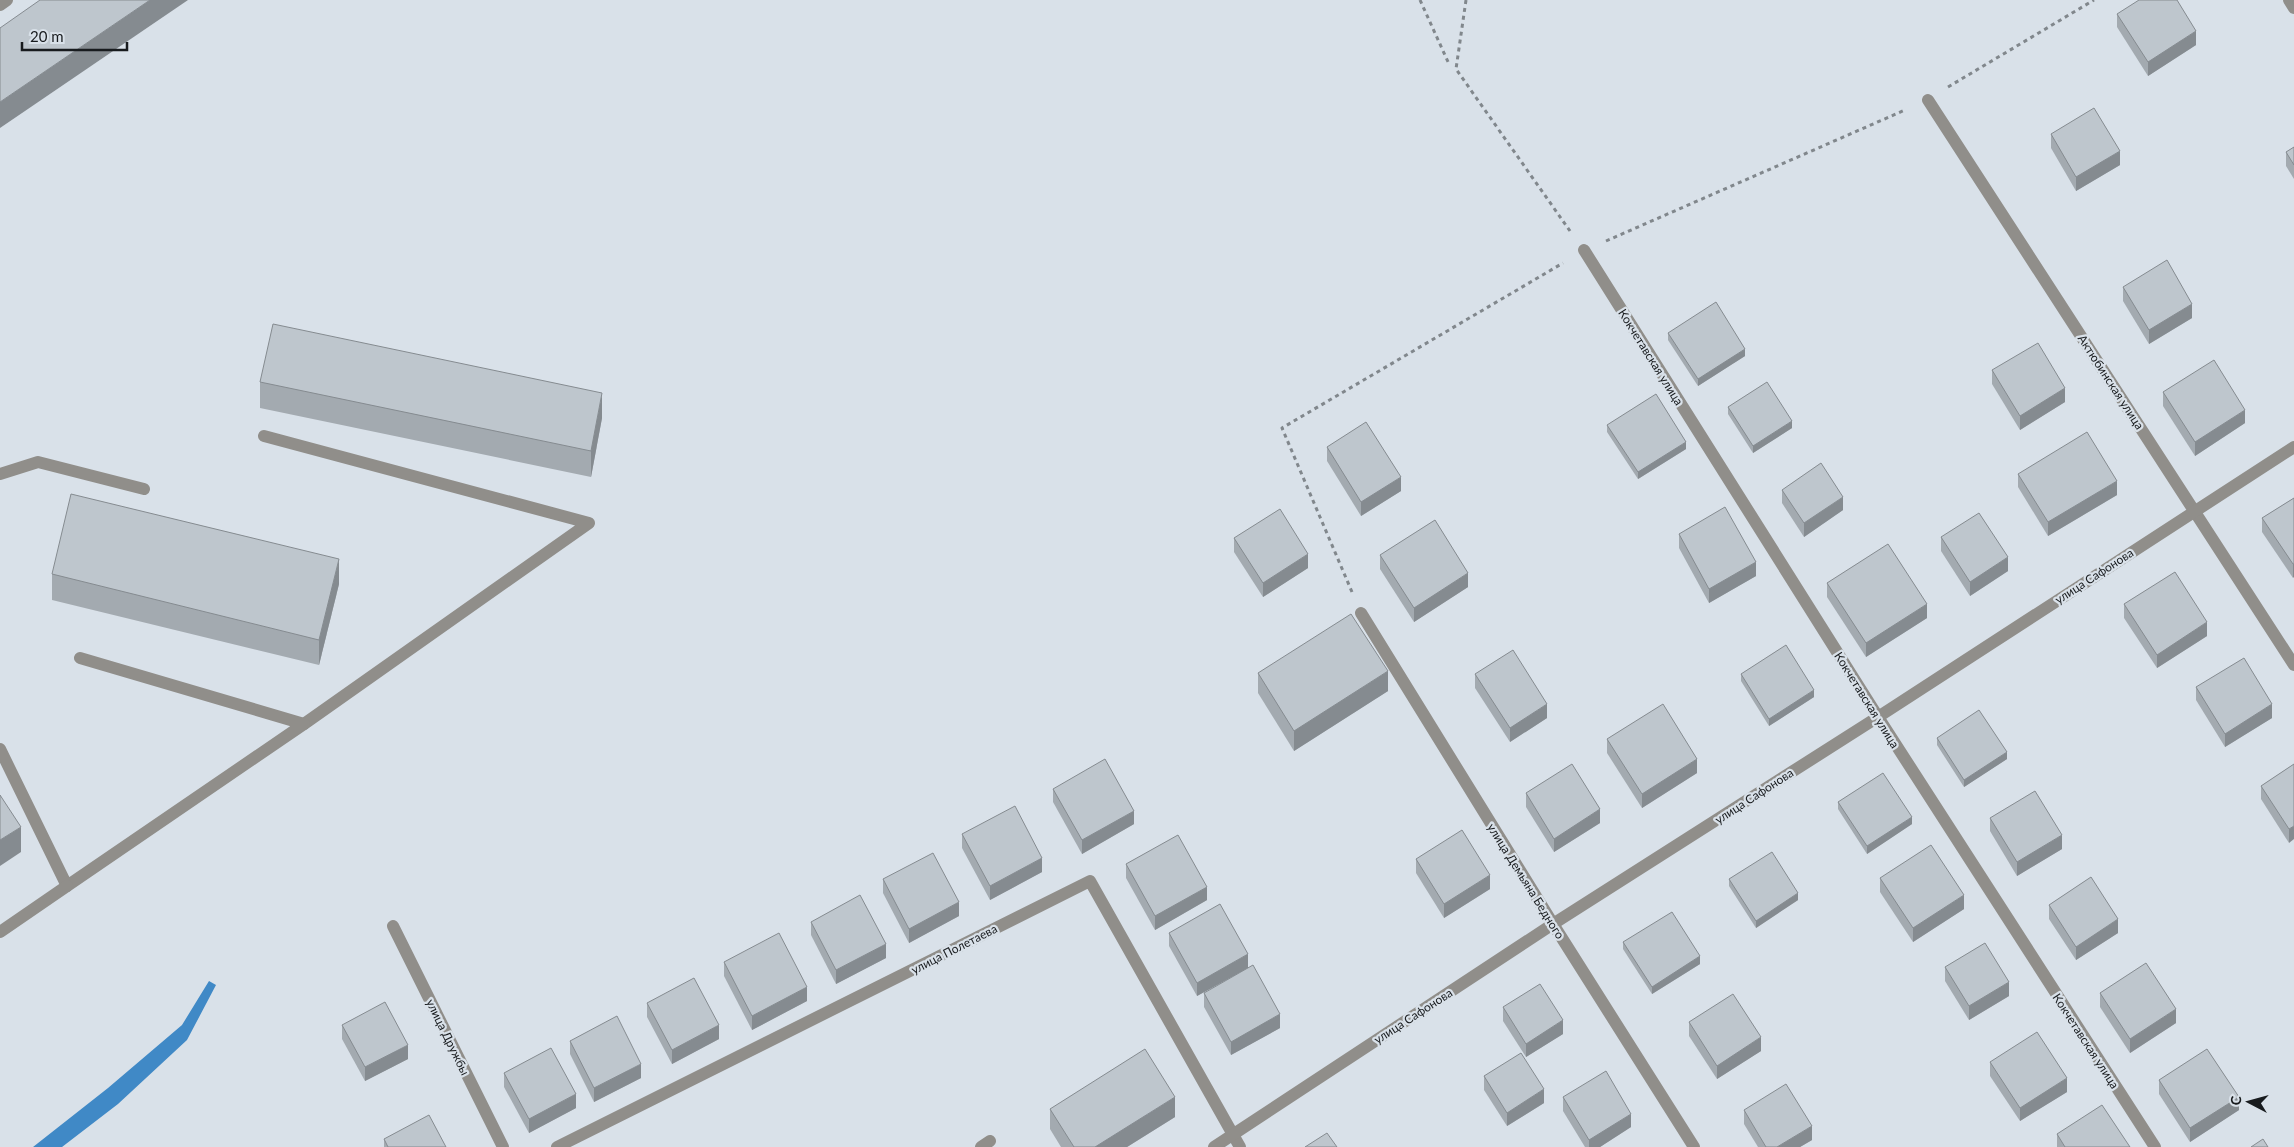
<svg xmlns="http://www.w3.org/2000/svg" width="2294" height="1147" font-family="Lato,sans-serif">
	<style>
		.water { fill: #4089c6 }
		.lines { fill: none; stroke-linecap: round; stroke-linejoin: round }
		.path { stroke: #81878c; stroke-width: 3; stroke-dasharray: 4 4; stroke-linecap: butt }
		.service { stroke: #908e8a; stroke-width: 12 }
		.minor { stroke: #908e8a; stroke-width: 12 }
		.wall { fill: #a3aab0 }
		.shaded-wall { fill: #858b90 }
		.building { fill: #bec6cd; stroke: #858b90 }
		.labels { text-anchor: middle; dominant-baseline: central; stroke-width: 4.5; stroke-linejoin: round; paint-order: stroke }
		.street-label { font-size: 12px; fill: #181b1e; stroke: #d9e1e9 }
	</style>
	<rect width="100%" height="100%" fill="#d9e1e9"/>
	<path class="water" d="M209,981L216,985L187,1040L118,1104L62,1147H33L108,1088L182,1025Z"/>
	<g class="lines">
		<g class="path">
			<path d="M1420,0L1449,64"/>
			<path d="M1466,0L1456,69L1570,231"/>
			<path d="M1948,87L2094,0"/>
			<path d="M1606,241L1905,110"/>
			<path d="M1352,592L1282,428L1563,263"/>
		</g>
		<g class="service">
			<path d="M0,5L7,0"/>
			<path d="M264,436L589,523L304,724"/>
			<path d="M0,474L38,462L144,489"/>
			<path d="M0,749L67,886L304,724L80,658"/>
			<path d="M0,932L67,886"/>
			<path d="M981,1147L990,1141"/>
		</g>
		<g class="minor">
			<path d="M2289,0L2294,8"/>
			<path d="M1928,100L2294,665"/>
			<path d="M1584,250L1878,717L2155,1147"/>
			<path d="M1361,613L1553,924L1694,1147"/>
			<path d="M393,926L503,1147"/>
			<path d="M557,1147L1090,881L1240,1147"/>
			<path d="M1214,1147L1553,924L1878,717L2294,447"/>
		</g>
	</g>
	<g class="wall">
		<path d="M2117,14L2196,45L2148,76L2117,27Z"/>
		<path d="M2051,134L2120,165L2076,191L2051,148Z"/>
		<path d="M2294,147V179L2286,166V152Z"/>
		<path d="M2123,287L2192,318L2149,344L2123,301Z"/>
		<path d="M1668,333L1745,356L1698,386L1668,340Z"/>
		<path d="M1992,370L2065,402L2020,430L1992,384Z"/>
		<path d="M260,382L602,418L591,477L260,408Z"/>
		<path d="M2163,392L2245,423L2195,456L2163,406Z"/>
		<path d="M1728,407L1792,428L1753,453L1728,414Z"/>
		<path d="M1607,425L1686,449L1638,479L1607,432Z"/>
		<path d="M1327,447L1401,491L1361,516L1327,461Z"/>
		<path d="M2018,474L2117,495L2048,536L2018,487Z"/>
		<path d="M1782,490L1843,510L1804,537L1782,503Z"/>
		<path d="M2294,498L2293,578L2262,532V518Z"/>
		<path d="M1679,534L1756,576L1709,603L1679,548Z"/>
		<path d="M1941,537L2008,571L1970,596L1941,551Z"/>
		<path d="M1234,538L1308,568L1263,597L1234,552Z"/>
		<path d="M1380,555L1468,587L1414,622L1380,569Z"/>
		<path d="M52,574L339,584L319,665L52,600Z"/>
		<path d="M1827,583L1927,618L1866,657L1827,597Z"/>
		<path d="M2124,604L2207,636L2157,668L2124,618Z"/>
		<path d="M1258,673L1388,691L1294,751L1258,693Z"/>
		<path d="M1475,674L1547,718L1510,742L1475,688Z"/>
		<path d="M1741,674L1814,697L1769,726L1741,681Z"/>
		<path d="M2196,687L2272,718L2225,747L2196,700Z"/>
		<path d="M1937,738L2007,759L1964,787L1937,745Z"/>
		<path d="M1607,739L1697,773L1642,808L1607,753Z"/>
		<path d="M2294,764L2289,843L2261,799V786Z"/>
		<path d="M1053,789L1134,824L1082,854L1053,802Z"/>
		<path d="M1526,793L1600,823L1554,852L1526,807Z"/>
		<path d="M1838,802L1912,824L1867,854L1838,809Z"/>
		<path d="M1990,818L2062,849L2017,876L1990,831Z"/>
		<path d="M962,834L1042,872L990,900L962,848Z"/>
		<path d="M1416,859L1490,889L1444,918L1416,873Z"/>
		<path d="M1126,864L1207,900L1155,930L1126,878Z"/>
		<path d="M1880,878L1964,909L1913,942L1880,892Z"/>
		<path d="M883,879L959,916L909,943L883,893Z"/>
		<path d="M1729,879L1798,900L1756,928L1729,886Z"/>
		<path d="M2049,905L2118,933L2076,960L2049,919Z"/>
		<path d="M811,922L886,958L836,984L811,935Z"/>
		<path d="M1169,933L1248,968L1197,996L1169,946Z"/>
		<path d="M1623,942L1700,964L1652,994L1623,949Z"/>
		<path d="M724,962L807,1001L752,1030L724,976Z"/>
		<path d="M1945,967L2009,996L1969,1020L1945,981Z"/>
		<path d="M1204,993L1280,1028L1231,1055L1204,1007Z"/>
		<path d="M2100,993L2176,1023L2130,1053L2100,1007Z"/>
		<path d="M647,1003L719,1039L672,1064L647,1017Z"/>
		<path d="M1503,1007L1563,1034L1526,1057L1503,1021Z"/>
		<path d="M1689,1022L1761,1051L1717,1079L1689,1036Z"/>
		<path d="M342,1025L408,1059L365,1081L342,1039Z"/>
		<path d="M570,1041L641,1078L594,1102L570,1054Z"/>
		<path d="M1990,1062L2067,1092L2020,1121L1990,1076Z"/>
		<path d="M504,1073L576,1108L529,1133L504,1087Z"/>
		<path d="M1484,1076L1544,1103L1507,1126L1484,1090Z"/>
		<path d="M2159,1080L2239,1110L2190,1142L2159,1094Z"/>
		<path d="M1563,1097L1631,1127L1600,1147H1585L1563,1111Z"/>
		<path d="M1050,1109L1175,1117L1127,1147H1061L1050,1129Z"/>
		<path d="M1744,1110L1812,1140L1800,1147H1758L1744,1124Z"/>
		<path d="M2057,1134L2130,1147H2057Z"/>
		<path d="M384,1139L446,1147H384Z"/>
	</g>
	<g class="shaded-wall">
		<path d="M150,0H188L0,128V102Z"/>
		<path d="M2196,31V45L2148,76V62Z"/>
		<path d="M2120,151V165L2076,191V177Z"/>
		<path d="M2192,304V318L2149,344V330Z"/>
		<path d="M1745,349V356L1698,386V379Z"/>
		<path d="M2065,388V402L2020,430V416Z"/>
		<path d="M602,393V418L591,477V451Z"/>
		<path d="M2245,410V423L2195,456V442Z"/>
		<path d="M1792,421V428L1753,453V446Z"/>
		<path d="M1686,442V449L1638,479V472Z"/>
		<path d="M1401,477V491L1361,516V502Z"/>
		<path d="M2117,481V495L2048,536V522Z"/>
		<path d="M1843,497V510L1804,537V523Z"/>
		<path d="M1308,554V568L1263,597V583Z"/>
		<path d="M2008,557V571L1970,596V582Z"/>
		<path d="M339,559V584L319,665V640Z"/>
		<path d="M1756,562V576L1709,603V589Z"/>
		<path d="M2293,564H2294V577L2293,578Z"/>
		<path d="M1468,573V587L1414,622V608Z"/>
		<path d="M1927,604V618L1866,657V643Z"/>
		<path d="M2207,622V636L2157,668V655Z"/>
		<path d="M1388,671V691L1294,751V731Z"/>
		<path d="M1814,690V697L1769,726V719Z"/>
		<path d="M1547,704V718L1510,742V728Z"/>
		<path d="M2272,704V718L2225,747V734Z"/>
		<path d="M2007,752V759L1964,787V780Z"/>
		<path d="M1697,759V773L1642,808V794Z"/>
		<path d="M1600,809V823L1554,852V839Z"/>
		<path d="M1134,811V824L1082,854V840Z"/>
		<path d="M1912,817V824L1867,854V846Z"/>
		<path d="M2294,826V839L2289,843V829Z"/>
		<path d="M21,827V852L0,866V840Z"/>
		<path d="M2062,835V849L2017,876V862Z"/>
		<path d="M1042,858V872L990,900V886Z"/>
		<path d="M1490,875V889L1444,918V904Z"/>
		<path d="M1207,887V900L1155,930V916Z"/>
		<path d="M1798,893V900L1756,928V921Z"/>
		<path d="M1964,895V909L1913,942V928Z"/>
		<path d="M959,902V916L909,943V929Z"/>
		<path d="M2118,919V933L2076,960V947Z"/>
		<path d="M886,944V958L836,984V970Z"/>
		<path d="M1248,954V968L1197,996V983Z"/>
		<path d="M1700,956V964L1652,994V987Z"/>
		<path d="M2009,982V996L1969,1020V1006Z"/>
		<path d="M807,987V1001L752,1030V1016Z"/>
		<path d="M2176,1009V1023L2130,1053V1039Z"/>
		<path d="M1280,1014V1028L1231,1055V1042Z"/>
		<path d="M1563,1020V1034L1526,1057V1044Z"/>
		<path d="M719,1025V1039L672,1064V1050Z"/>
		<path d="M1761,1037V1051L1717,1079V1066Z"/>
		<path d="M408,1045V1059L365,1081V1067Z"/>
		<path d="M641,1064V1078L594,1102V1088Z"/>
		<path d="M2067,1078V1092L2020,1121V1108Z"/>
		<path d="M1544,1089V1103L1507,1126V1113Z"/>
		<path d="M576,1094V1108L529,1133V1119Z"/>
		<path d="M1175,1097V1117L1127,1147H1095Z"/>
		<path d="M2239,1097V1110L2190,1142V1128Z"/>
		<path d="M1631,1114V1127L1600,1147H1589V1140Z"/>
		<path d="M1812,1126V1140L1800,1147H1777Z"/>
	</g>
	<g class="building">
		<path d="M40,0H150L0,102V28Z"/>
		<path d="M2139,0H2177L2196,31L2148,62L2117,14Z"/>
		<path d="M2094,108L2120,151L2076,177L2051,134Z"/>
		<path d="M2294,147V165L2286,152Z"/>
		<path d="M2167,260L2192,304L2149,330L2123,287Z"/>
		<path d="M1716,302L1745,349L1698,379L1668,333Z"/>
		<path d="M273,324L602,393L591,451L260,382Z"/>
		<path d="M2038,343L2065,388L2020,416L1992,370Z"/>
		<path d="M2214,360L2245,410L2195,442L2163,392Z"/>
		<path d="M1767,382L1792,421L1753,446L1728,407Z"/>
		<path d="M1656,394L1686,442L1638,472L1607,425Z"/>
		<path d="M1366,422L1401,477L1361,502L1327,447Z"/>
		<path d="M2087,432L2117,481L2048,522L2018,474Z"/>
		<path d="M1821,463L1843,497L1804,523L1782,490Z"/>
		<path d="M71,494L339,559L319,640L52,574Z"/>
		<path d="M2294,498V564H2293L2262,518Z"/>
		<path d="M1725,507L1756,562L1709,589L1679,534Z"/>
		<path d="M1280,509L1308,554L1263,583L1234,538Z"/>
		<path d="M1979,513L2008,557L1970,582L1941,537Z"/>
		<path d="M1435,520L1468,573L1414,608L1380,555Z"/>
		<path d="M1888,544L1927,604L1866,643L1827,583Z"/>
		<path d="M2175,572L2207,622L2157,655L2124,604Z"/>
		<path d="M1351,614L1388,671L1294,731L1258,673Z"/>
		<path d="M1786,645L1814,690L1769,719L1741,674Z"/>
		<path d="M1513,650L1547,704L1510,728L1475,674Z"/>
		<path d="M2244,658L2272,704L2225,734L2196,687Z"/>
		<path d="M1663,704L1697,759L1642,794L1607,739Z"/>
		<path d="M1979,710L2007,752L1964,780L1937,738Z"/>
		<path d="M1105,759L1134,811L1082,840L1053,789Z"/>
		<path d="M1572,764L1600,809L1554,839L1526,793Z"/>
		<path d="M2294,764V826L2289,829L2261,786Z"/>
		<path d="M1883,773L1912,817L1867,846L1838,802Z"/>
		<path d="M2035,791L2062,835L2017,862L1990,818Z"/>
		<path d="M0,795L21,827L0,840Z"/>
		<path d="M1015,806L1042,858L990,886L962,834Z"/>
		<path d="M1462,830L1490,875L1444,904L1416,859Z"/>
		<path d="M1178,835L1207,887L1155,916L1126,864Z"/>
		<path d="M1931,845L1964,895L1913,928L1880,878Z"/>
		<path d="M1772,852L1798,893L1756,921L1729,879Z"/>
		<path d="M933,853L959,902L909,929L883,879Z"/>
		<path d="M2091,877L2118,919L2076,947L2049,905Z"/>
		<path d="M860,895L886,944L836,970L811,922Z"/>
		<path d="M1220,904L1248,954L1197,983L1169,933Z"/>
		<path d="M1672,912L1700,956L1652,987L1623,942Z"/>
		<path d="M779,933L807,987L752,1016L724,962Z"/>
		<path d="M1985,943L2009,982L1969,1006L1945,967Z"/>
		<path d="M2146,963L2176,1009L2130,1039L2100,993Z"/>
		<path d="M1253,965L1280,1014L1231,1042L1204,993Z"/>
		<path d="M694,978L719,1025L672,1050L647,1003Z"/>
		<path d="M1540,984L1563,1020L1526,1044L1503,1007Z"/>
		<path d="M1733,994L1761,1037L1717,1066L1689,1022Z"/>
		<path d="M385,1002L408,1045L365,1067L342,1025Z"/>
		<path d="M617,1016L641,1064L594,1088L570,1041Z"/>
		<path d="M2037,1032L2067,1078L2020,1108L1990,1062Z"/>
		<path d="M551,1048L576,1094L529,1119L504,1073Z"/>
		<path d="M1145,1049L1175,1097L1095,1147H1074L1050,1109Z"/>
		<path d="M2207,1049L2239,1097L2190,1128L2159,1080Z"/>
		<path d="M1521,1053L1544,1089L1507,1113L1484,1076Z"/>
		<path d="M1606,1071L1631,1114L1589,1140L1563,1097Z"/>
		<path d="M1786,1084L1812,1126L1777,1147H1766L1744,1110Z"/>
		<path d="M2102,1105L2130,1147H2065L2057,1134Z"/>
		<path d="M429,1115L446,1147H388L384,1139Z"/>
		<path d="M1327,1133L1337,1147H1305Z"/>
		<path d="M2263,1139L2268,1147H2251Z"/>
	</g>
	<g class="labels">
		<g class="street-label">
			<text transform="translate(1651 357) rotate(58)">Кокчетавская улица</text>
			<text transform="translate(2111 382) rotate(57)">Актюбинская улица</text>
			<text transform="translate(2094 576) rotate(-33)">улица Сафонова</text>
			<text transform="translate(1867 700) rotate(58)">Кокчетавская улица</text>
			<text transform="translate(1754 796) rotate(-33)">улица Сафонова</text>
			<text transform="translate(1526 881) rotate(58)">улица Демьяна Бедного</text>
			<text transform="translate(954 949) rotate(-27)">улица Полетаева</text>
			<text transform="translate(1413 1016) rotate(-33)">улица Сафонова</text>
			<text transform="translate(448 1037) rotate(64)">улица Дружбы</text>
			<text transform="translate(2086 1041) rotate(57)">Кокчетавская улица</text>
		</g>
	</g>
	<g transform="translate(2249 1102) rotate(276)" stroke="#d9e1e9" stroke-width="4" paint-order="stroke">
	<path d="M0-4L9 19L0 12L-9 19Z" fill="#181b1e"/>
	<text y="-8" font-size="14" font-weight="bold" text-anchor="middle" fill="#181b1e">С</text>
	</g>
	<path d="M22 42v8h105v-8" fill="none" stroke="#181b1e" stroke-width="2.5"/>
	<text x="30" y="42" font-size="15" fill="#181b1e" stroke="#d9e1e9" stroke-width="4" paint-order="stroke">20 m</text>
</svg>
